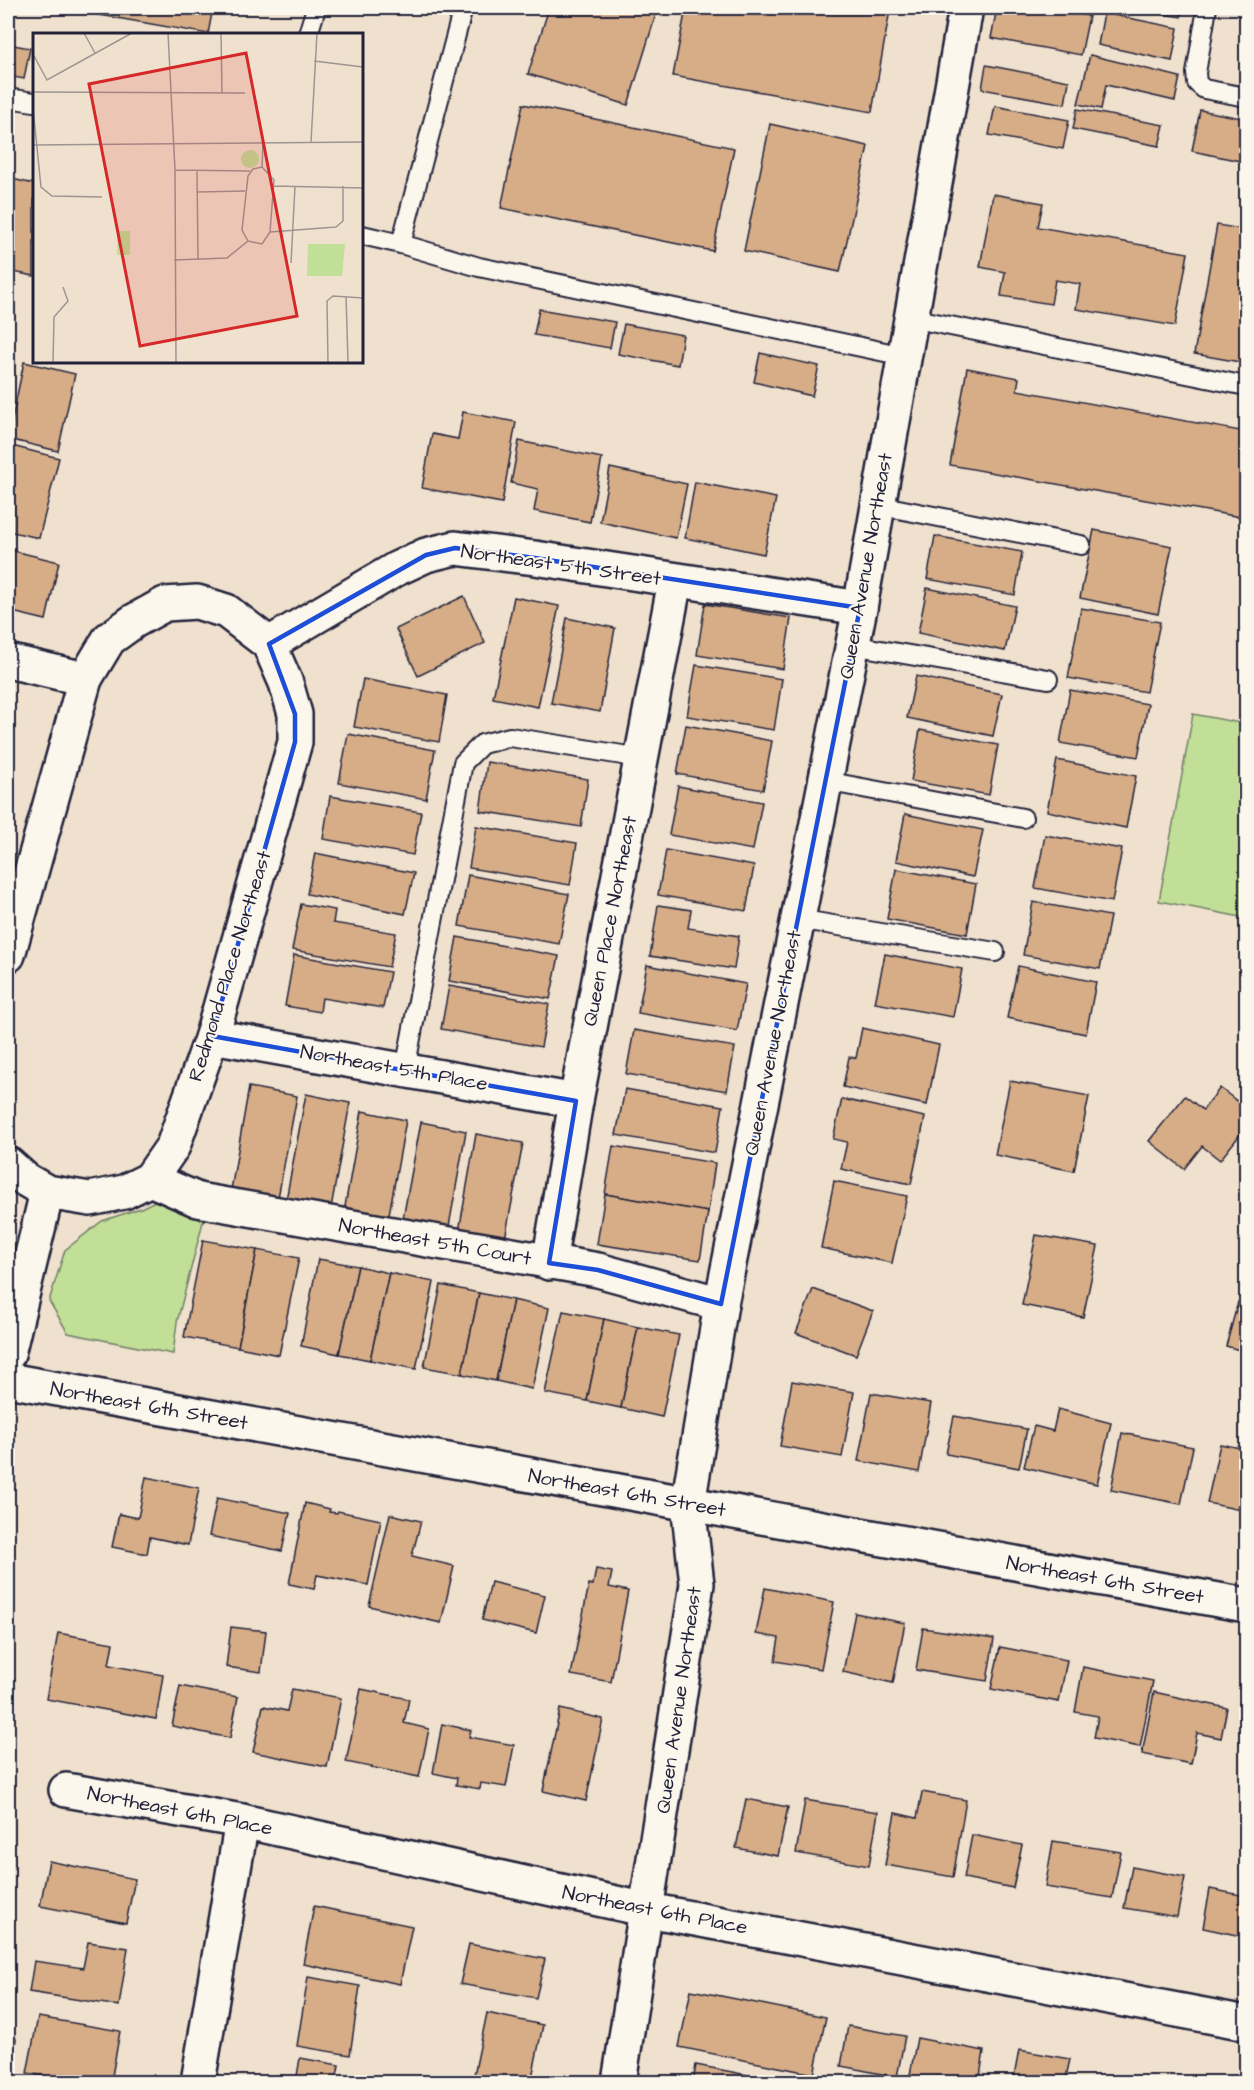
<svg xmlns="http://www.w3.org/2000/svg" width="1254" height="2090" font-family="'Architects Daughter',sans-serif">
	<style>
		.green { fill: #c1df97; stroke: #728069; stroke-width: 1.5 }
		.building { fill: #d6ad87; stroke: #22223b; stroke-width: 1.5 }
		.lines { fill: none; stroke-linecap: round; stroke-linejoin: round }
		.lane-casing { stroke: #22223b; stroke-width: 22 }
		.street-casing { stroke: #22223b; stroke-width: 38 }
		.lane { stroke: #fbf7ec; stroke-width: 18 }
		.street { stroke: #fbf7ec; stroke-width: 33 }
		.marked { fill: none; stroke: #1d4ed8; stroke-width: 4.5; stroke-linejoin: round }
		.labels { text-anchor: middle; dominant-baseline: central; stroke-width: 4.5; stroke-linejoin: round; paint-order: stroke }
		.street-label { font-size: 20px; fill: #22223b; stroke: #fbf7ec }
		.inset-road { fill: none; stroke: #9e9593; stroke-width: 1.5 }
		.view { fill: #d62828; fill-opacity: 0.15; stroke: #d62828; stroke-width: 3 }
		.inset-edge { fill: none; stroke: #22223b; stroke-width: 3 }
	</style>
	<rect width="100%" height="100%" fill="#f0e1ce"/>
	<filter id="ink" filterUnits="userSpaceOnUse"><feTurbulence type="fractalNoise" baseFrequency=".0167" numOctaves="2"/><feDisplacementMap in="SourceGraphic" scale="12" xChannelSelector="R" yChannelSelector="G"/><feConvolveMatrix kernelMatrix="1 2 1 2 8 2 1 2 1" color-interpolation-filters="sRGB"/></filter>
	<g filter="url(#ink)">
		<g class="green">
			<path d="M1193,714L1246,724V918L1159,901Z"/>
			<path d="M165,1196L204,1218L177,1322L173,1354L68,1333L49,1301L65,1250L102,1221L141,1208Z"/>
		</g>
		<g class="building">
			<path d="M66,8H213L208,34L66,9Z"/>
			<path d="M549,8H658L628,105L528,74Z"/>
			<path d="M686,8H875L890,10L872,112L673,76Z"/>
			<path d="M997,8H1047L1089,16L1081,55L991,38Z"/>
			<path d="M1127,8H1183L1181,17Z"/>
			<path d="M1104,13L1178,28L1172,61L1098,45Z"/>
			<path d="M8,44L30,48L24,79L8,76Z"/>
			<path d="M1090,55L1180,77L1175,101L1106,85L1101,109L1078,104Z"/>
			<path d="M986,65L1069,81L1065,104L982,89Z"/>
			<path d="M523,104L734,148L713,251L501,208Z"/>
			<path d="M995,106L1069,120L1063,149L989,135Z"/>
			<path d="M1077,109L1164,125L1159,146L1073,129Z"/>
			<path d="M1200,110L1246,119L1245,162L1192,151Z"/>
			<path d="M770,124L868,146L840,272L744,251Z"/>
			<path d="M8,178L34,184V276L8,271Z"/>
			<path d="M993,194L1043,203L1038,227L1188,253L1175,326L1076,309L1080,284L1055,280L1051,304L1001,296L1005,272L980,267Z"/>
			<path d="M1246,206V363L1194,354L1217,225L1242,229Z"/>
			<path d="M539,309L615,322L610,348L534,335Z"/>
			<path d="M624,324L683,335L678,365L618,354Z"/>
			<path d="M760,353L819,366L812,396L754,382Z"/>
			<path d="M24,362L75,374L58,451L8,439Z"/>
			<path d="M967,368L1019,378L1017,390L1246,432V518L950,465Z"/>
			<path d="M463,412L516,422L502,503L422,488L432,434L458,439Z"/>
			<path d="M519,441L602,458L590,522L534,511L538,489L511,483Z"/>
			<path d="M8,445L59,458L39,538L8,531Z"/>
			<path d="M610,468L687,484L676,538L600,522Z"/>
			<path d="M695,482L776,498L764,554L685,538Z"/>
			<path d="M1094,530L1172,546L1158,614L1080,598Z"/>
			<path d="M935,536L1022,552L1015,595L927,579Z"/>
			<path d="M10,550L59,562L46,620L8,611V563Z"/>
			<path d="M927,588L1015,606L1005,651L918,633Z"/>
			<path d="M464,596L485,643L418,676L396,629Z"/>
			<path d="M514,597L559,606L538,707L493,698Z"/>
			<path d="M705,604L791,618L783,669L697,655Z"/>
			<path d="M1081,608L1160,622L1146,692L1068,678Z"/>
			<path d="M567,618L615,628L600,712L551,703Z"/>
			<path d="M696,665L782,679L774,730L687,716Z"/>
			<path d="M916,676L1002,694L993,736L907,718Z"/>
			<path d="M363,679L447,695L439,742L354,727Z"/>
			<path d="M1070,690L1148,704L1138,757L1060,743Z"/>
			<path d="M686,725L772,741L763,790L677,774Z"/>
			<path d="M920,730L998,745L989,795L911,781Z"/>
			<path d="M348,734L435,750L426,799L339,783Z"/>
			<path d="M1057,760L1136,776L1126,828L1047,811Z"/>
			<path d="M487,762L588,779L581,827L480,811Z"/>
			<path d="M678,786L762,802L753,850L669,835Z"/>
			<path d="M330,796L421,812L413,855L323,839Z"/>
			<path d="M905,814L983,830L973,877L896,861Z"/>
			<path d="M476,826L577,843L570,885L469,868Z"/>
			<path d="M1045,835L1122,849L1112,902L1035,888Z"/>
			<path d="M666,850L754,866L746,911L658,895Z"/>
			<path d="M315,853L414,873L405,914L307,894Z"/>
			<path d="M896,869L976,884L967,934L887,919Z"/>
			<path d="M468,875L569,894L559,944L459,926Z"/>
			<path d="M1033,902L1110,916L1100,969L1023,955Z"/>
			<path d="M301,904L335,910L333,923L396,933L389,967L292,950Z"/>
			<path d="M658,905L691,910L688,928L739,936L734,969L650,956Z"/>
			<path d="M457,937L559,956L550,999L449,981Z"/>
			<path d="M885,954L962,969L953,1017L875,1003Z"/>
			<path d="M294,955L390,972L383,1008L322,998L320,1012L285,1006Z"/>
			<path d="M647,965L746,984L737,1031L638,1013Z"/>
			<path d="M1018,966L1096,982L1086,1034L1007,1018Z"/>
			<path d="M449,986L549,1004L541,1047L441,1029Z"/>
			<path d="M862,1028L939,1045L927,1105L843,1087L849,1057L856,1058Z"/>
			<path d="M634,1030L735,1047L727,1091L626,1074Z"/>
			<path d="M1010,1081L1089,1096L1074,1171L995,1155Z"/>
			<path d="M249,1087L297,1096L278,1198L231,1190Z"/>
			<path d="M1220,1088L1246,1108V1127L1220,1160L1202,1146L1184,1169L1149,1141L1185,1096L1203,1110Z"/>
			<path d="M625,1089L723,1106L715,1153L616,1135Z"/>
			<path d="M306,1094L350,1103L331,1208L286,1200Z"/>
			<path d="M842,1099L925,1117L911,1184L841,1169L847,1142L833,1139Z"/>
			<path d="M362,1111L406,1120L388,1220L344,1212Z"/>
			<path d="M421,1122L466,1131L448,1232L402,1224Z"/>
			<path d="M476,1134L523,1143L504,1244L458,1237Z"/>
			<path d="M613,1146L715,1163L708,1212L605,1194Z"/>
			<path d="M834,1181L907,1196L892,1263L821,1248Z"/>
			<path d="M605,1194L708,1212L700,1260L597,1244Z"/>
			<path d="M1036,1235L1098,1246L1083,1317L1022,1305Z"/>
			<path d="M203,1240L257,1250L238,1347L184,1337Z"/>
			<path d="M257,1250L299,1258L279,1355L238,1347Z"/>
			<path d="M318,1259L358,1266L339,1354L301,1346Z"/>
			<path d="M358,1266L389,1273L370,1360L339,1354Z"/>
			<path d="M389,1273L434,1282L416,1369L370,1360Z"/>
			<path d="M441,1285L479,1293L462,1374L424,1367Z"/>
			<path d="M813,1289L873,1311L856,1355L796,1333Z"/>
			<path d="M479,1293L513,1300L496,1381L462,1374Z"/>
			<path d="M513,1300L549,1308L532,1389L496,1381Z"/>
			<path d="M1238,1302L1246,1305V1352L1226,1346Z"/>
			<path d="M563,1311L604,1319L587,1401L545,1393Z"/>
			<path d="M604,1319L638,1327L621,1408L587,1401Z"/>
			<path d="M638,1327L679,1335L662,1417L621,1408Z"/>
			<path d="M792,1381L854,1392L842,1457L780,1446Z"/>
			<path d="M871,1393L931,1403L919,1472L858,1461Z"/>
			<path d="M1058,1409L1111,1423L1097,1484L1024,1467L1034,1426L1053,1431Z"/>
			<path d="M954,1416L1027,1429L1019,1468L946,1454Z"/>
			<path d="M1122,1433L1193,1447L1181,1504L1111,1490Z"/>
			<path d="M1220,1444L1246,1449V1511L1207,1503Z"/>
			<path d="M146,1477L199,1488L188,1545L150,1537L147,1554L112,1547L119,1514L138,1518Z"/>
			<path d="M217,1498L290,1513L282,1551L209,1536Z"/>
			<path d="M305,1503L330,1509L329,1512L337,1513L338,1511L381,1520L368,1585L317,1575L314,1589L289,1584Z"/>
			<path d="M390,1514L421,1521L412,1556L454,1566L441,1623L369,1606Z"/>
			<path d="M596,1569L612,1572L609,1587L628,1591L611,1682L571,1675L589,1584L593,1585Z"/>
			<path d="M491,1582L545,1595L536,1633L482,1620Z"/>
			<path d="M765,1588L834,1602L821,1669L775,1661L779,1638L756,1634Z"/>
			<path d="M855,1613L905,1623L893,1683L843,1672Z"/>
			<path d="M231,1627L266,1631L261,1672L226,1667Z"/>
			<path d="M923,1628L994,1639L987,1681L916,1670Z"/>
			<path d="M58,1633L113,1643L109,1665L163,1675L156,1719L46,1699Z"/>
			<path d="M1000,1647L1067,1660L1059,1702L991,1689Z"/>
			<path d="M1083,1667L1153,1681L1140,1747L1094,1738L1098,1716L1075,1712Z"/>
			<path d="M180,1686L238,1697L230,1738L172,1726Z"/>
			<path d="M292,1689L341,1698L327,1767L253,1752L263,1706L287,1711Z"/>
			<path d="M361,1689L409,1699L404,1723L429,1729L419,1777L346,1762Z"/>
			<path d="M1154,1692L1227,1708L1221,1738L1197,1733L1191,1764L1142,1754Z"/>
			<path d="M560,1709L603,1719L586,1801L543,1791Z"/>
			<path d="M442,1724L471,1730L469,1737L514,1745L506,1787L481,1783L480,1789L456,1785L457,1778L433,1773Z"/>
			<path d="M922,1792L966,1800L953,1877L885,1865L895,1813L917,1818Z"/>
			<path d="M746,1799L788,1807L778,1856L736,1848Z"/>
			<path d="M805,1800L878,1812L869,1866L796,1853Z"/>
			<path d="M972,1835L1022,1845L1013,1888L964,1878Z"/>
			<path d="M1053,1841L1121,1852L1112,1898L1045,1887Z"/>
			<path d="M49,1861L135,1879L126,1923L40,1906Z"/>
			<path d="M1132,1867L1185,1877L1177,1917L1124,1908Z"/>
			<path d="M1210,1889L1246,1896V1937L1203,1928Z"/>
			<path d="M314,1906L412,1926L400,1984L303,1964Z"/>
			<path d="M88,1942L128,1948L119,2006L29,1992L34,1961L83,1968Z"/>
			<path d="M469,1944L545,1959L536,1998L460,1984Z"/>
			<path d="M308,1977L360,1986L350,2055L297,2046Z"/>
			<path d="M691,1990L826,2017L814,2074L679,2047Z"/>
			<path d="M487,2013L543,2025L531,2082H484L473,2080Z"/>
			<path d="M38,2017L120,2031L111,2082H82L27,2073Z"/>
			<path d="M848,2026L905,2036L897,2077L841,2066Z"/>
			<path d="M8,2038L16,2039L9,2074H8Z"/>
			<path d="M917,2038L984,2051L979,2082H922L909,2080Z"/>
			<path d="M1019,2050L1070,2059L1065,2082H1013Z"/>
			<path d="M300,2058L339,2065L336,2082H296Z"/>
			<path d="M696,2065L773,2080L772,2082H693Z"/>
		</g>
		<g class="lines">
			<g class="lane-casing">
				<g id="lane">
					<path d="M1207,8L1196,73L1197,83L1204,89L1246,97"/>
					<path d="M308,34L316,8"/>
					<path d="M8,98L34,102"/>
					<path d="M362,235L401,244L479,267L904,356"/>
					<path d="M401,244L463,8"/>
					<path d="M911,318L1246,386"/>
					<path d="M878,505L1081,545"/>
					<path d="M852,645L1048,679"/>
					<path d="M825,781L1023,818"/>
					<path d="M797,919L995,952"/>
					<path d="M405,1070L463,763L482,744L510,737L641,758"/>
				</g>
			</g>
			<g class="street-casing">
				<g id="street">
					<path d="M8,661L85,679L109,639L134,621L165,604L197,602L226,611L269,644L396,569L426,555L455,548L535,558L860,608"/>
					<path d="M8,955L85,679"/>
					<path d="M212,1036L576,1101"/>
					<path d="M8,1164L26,1180L47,1192L8,1354"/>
					<path d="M150,1179L198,1200L598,1270L721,1304"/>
					<path d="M47,1192L90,1199L124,1192L150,1179L173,1146L212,1036L295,742V714L286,683L269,644"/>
					<path d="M549,1263L576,1101L675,581"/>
					<path d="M8,1380L1246,1605"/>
					<path d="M66,1790L242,1821L648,1910L1246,2023"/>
					<path d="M198,2082L242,1821"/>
					<path d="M619,2082L697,1584L688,1504L721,1304L860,608L966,8"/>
				</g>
			</g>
			<use href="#lane" class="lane"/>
			<use href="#street" class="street"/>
		</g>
	</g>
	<path class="marked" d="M455,548L535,558L860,608L721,1304L598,1270L549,1263L576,1101L212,1036L295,742V714L269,644L426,555Z"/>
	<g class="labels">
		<g class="street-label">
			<text transform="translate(561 565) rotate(8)">Northeast 5th Street</text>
			<text transform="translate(866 566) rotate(-80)">Queen Avenue Northeast</text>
			<text transform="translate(610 921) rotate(-79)">Queen Place Northeast</text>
			<text transform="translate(230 966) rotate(-73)">Redmond Place Northeast</text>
			<text transform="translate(773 1043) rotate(-79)">Queen Avenue Northeast</text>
			<text transform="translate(394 1068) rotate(10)">Northeast 5th Place</text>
			<text transform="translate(435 1242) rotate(10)">Northeast 5th Court</text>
			<text transform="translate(149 1406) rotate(10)">Northeast 6th Street</text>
			<text transform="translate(627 1493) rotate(10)">Northeast 6th Street</text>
			<text transform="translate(1105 1580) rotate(10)">Northeast 6th Street</text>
			<text transform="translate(679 1700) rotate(-82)">Queen Avenue Northeast</text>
			<text transform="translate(180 1811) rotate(11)">Northeast 6th Place</text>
			<text transform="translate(655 1910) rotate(11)">Northeast 6th Place</text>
		</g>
	</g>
	<g transform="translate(33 33)">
		<rect width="330" height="330" fill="#f0e1ce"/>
		<path d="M208 126a9 9 0 1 1 18 0a9 9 0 1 1-18 0ZM84,198H97V222H84ZM275,211H312L309,243H274Z" fill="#c1df97"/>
		<path class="inset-road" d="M51,0L62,20M135,0L142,137L143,330M188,0L189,60M0,21L14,47L99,0M281,28L330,34M0,59L212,60M0,75L8,154L19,163L69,164M278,109L284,0M230,110L229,134L241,147L237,199M0,112L330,109M142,137L217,138M164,138L165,226M241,153L330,155M165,159L212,158M215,208L209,197L215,143L220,136L229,134M141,227L194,225L215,208L229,211L237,199L303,194L310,188V153M258,230L262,153M313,263L315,330M20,330L21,284L35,268L30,254M295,330L294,268L300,263L330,265"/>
		<path class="view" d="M213,20L264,283L107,313L56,51Z"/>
		<rect width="330" height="330" class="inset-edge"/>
	</g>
	<rect width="1254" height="2090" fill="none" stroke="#fbf7ec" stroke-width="30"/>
	<rect x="15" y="15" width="1224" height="2060" fill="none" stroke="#22223b" stroke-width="2" filter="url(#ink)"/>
</svg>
